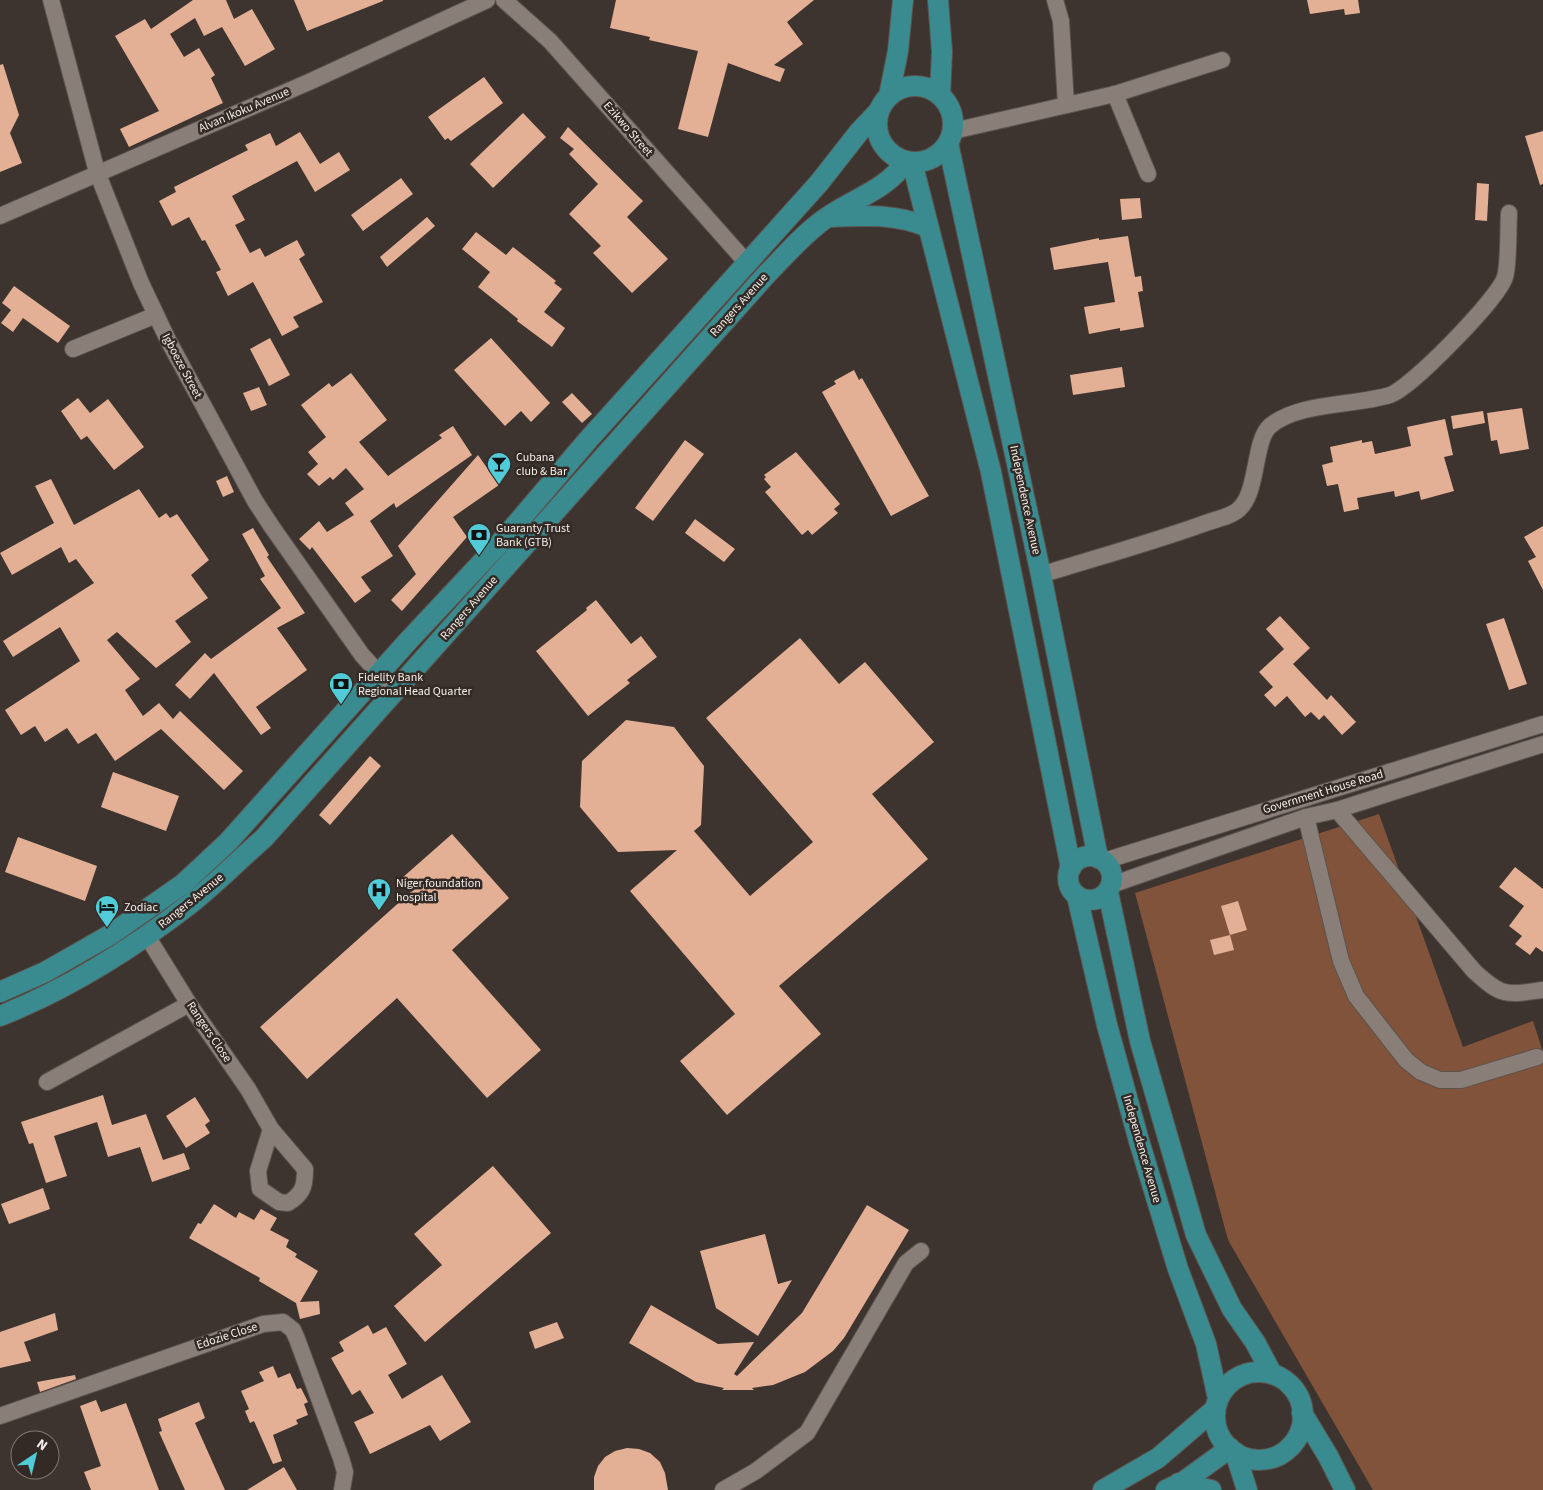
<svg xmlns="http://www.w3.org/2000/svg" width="1543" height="1490" font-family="'Source Sans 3',sans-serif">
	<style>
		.forest { fill: #80533a }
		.building { fill: #e3af95 }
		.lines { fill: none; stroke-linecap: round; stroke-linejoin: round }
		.minor-casing { stroke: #5b534e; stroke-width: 18 }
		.major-casing { stroke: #5b534e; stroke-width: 22 }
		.minor { stroke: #8a7e78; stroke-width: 16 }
		.major { stroke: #3a8b90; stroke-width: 20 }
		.labels { text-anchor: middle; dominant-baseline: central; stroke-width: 5; stroke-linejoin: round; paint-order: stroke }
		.street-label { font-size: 12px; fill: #f4eeea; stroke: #342a25 }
		.poi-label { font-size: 12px; fill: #f4eeea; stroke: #342a25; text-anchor: start }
	</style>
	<rect width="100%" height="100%" fill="#3e342f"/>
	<path class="forest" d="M1379,814L1463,1047L1533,1021L1543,1052V1490H1373L1228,1240L1135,893Z"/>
	<g class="building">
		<path d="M193,0H226L234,19L252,9L275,49L245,66L222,27L204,36L195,18L170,34L184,57L199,48L215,75L211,78L223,103L129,147L120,129L159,111L115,36L145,19L151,29Z"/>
		<path d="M294,0H383V1L307,31Z"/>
		<path d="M616,0H814L787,22L803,44L774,65L785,69L780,82L728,63L708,137L678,129L698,51L649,40L650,37L610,28Z"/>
		<path d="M1307,0H1358L1360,13L1345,15L1344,9L1310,14Z"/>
		<path d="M3,64L19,115L10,133L22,163L0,172V65Z"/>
		<path d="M484,77L503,103L451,141L448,138L445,140L428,117Z"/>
		<path d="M523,113L546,137L493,188L470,164Z"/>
		<path d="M568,127L643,201L627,217L668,259L632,293L593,253L601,246L569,214L598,184L569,154L574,149L560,138Z"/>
		<path d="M1543,131V184L1540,185L1525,136Z"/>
		<path d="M300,132L320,164L339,152L350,170L315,192L297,161L232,196L245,220L235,225L250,253L260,248L265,257L297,240L305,255L299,259L323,302L293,317L299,327L282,336L253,282L228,296L216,272L221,270L205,240L202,241L189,217L172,226L159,201L176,192L174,187L248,150L245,145L270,133L276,146Z"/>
		<path d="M401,178L413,194L363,231L351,215Z"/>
		<path d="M1477,183L1489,184L1487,221L1475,220Z"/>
		<path d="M1140,198L1142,218L1122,220L1120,199Z"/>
		<path d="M427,217L435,226L387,267L380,257Z"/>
		<path d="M476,232L506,255L513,247L556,281L554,283L562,289L544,312L565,328L552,347L517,321L518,319L478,287L490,272L462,249Z"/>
		<path d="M1128,236L1135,277L1141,276L1143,291L1138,292L1144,327L1120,331V328L1089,334L1084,307L1115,302L1108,262L1054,270L1050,248L1099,238V240Z"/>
		<path d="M14,286L70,326L58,343L23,318L13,332L1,323L11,310L2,303Z"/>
		<path d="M270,338L290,375L269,386L250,349Z"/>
		<path d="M491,338L550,403L531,422L521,411L505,426L454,370Z"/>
		<path d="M1122,367L1125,387L1073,395L1070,375Z"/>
		<path d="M854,370L859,380L862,378L929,496L891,516L822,392L836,384L834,381Z"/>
		<path d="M351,373L387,420L359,442L388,476L442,438L439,435L453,426L472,455L396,508L394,503L370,521L393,556L361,577L371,591L355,603L312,547L310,550L299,539L319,521L327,532L354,515L345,503L364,489L346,468L333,480L330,477L319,486L307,474L318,464L308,452L326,437L301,405L329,383L332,387Z"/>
		<path d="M259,387L267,405L251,411L243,393Z"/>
		<path d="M572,393L592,414L582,423L562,402Z"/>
		<path d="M78,398L90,413L108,399L144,447L114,470L87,436L81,440L61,411Z"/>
		<path d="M1522,408L1529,449L1500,454L1497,440L1491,441L1487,413Z"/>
		<path d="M1483,411L1485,423L1453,429L1451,416Z"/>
		<path d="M1445,419L1453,455L1444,457L1454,491L1421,500L1419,491L1395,497L1394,491L1357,498L1359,509L1344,512L1338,484L1327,486L1322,465L1333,462L1330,447L1362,440V443L1372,441L1375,454L1411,446L1407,427Z"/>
		<path d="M685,440L704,454L653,521L635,508Z"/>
		<path d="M796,452L840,504L834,509L838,513L812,535L808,530L802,535L765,492L771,487L764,479L766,477L764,475Z"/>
		<path d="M478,455L499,485L453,517L467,537L402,611L391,600L416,574L398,546Z"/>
		<path d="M227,476L234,492L223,497L216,481Z"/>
		<path d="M51,479L74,525L139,489L159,518L166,513L170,518L177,514L209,560L191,575L208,598L175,621L191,642L156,668L117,632L107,640L140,679L125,690L143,716L159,703L173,719L180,711L243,771L224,790L161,729L115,761L96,733L78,744L67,728L45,742L35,726L21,735L5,710L80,661L60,627L13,657L3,641L94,583L76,559L69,563L61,547L12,575L0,553L54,523L35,486Z"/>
		<path d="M695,519L735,549L724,562L685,533Z"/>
		<path d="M1543,526V590L1528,561L1536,557L1524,537Z"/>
		<path d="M253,528L269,555L267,557L305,613L277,628L307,670L256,707L271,728L261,735L214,673L190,699L175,685L205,653L211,659L281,608L260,579L265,576L242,534Z"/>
		<path d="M596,600L631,644L641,636L657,657L627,680L630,683L588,716L536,651L587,610L586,608Z"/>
		<path d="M1280,616L1310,648L1293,664L1327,700L1331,695L1356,722L1342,735L1324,715L1319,720L1311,712L1305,717L1287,696L1275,707L1264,695L1273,687L1259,672L1284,649L1266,629Z"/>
		<path d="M1504,618L1527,684L1509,690L1486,624Z"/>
		<path d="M800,638L839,684L865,662L934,742L872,794L928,859L779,986L821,1034L727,1115L680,1061L735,1014L630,891L677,850L618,852L580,807L582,761L626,720L674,727L704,766L701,825L694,831L750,896L813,842L706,718Z"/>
		<path d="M370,756L381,766L330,825L319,815Z"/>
		<path d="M113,772L179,796L166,831L101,807Z"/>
		<path d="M452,834L509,898L452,950L541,1050L487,1098L397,998L307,1079L260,1027L413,890L402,878Z"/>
		<path d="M18,837L97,866L85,901L5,872Z"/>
		<path d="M1515,867L1543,889V952L1536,947L1530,955L1515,944L1522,936L1509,926L1524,906L1499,887Z"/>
		<path d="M1238,901L1247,930L1230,935L1221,906Z"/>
		<path d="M1230,935L1234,950L1214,955L1210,940Z"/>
		<path d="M103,1095L112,1125L146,1114L163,1160L184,1153L190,1169L152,1182L140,1147L108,1157L97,1122L54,1136L67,1176L46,1183L33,1143L29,1144L21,1122Z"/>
		<path d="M195,1097L210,1121L205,1125L210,1133L186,1148L166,1116Z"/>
		<path d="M493,1166L551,1233L425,1342L394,1306L442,1265L414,1234Z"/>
		<path d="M43,1188L50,1209L9,1224L1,1204Z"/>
		<path d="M214,1204L236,1218L239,1212L254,1220L261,1209L277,1218L270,1230L289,1240L286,1247L297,1254L295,1257L318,1271L300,1302L319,1301L320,1314L300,1319L296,1303L259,1281L260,1278L189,1238L198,1223L201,1224Z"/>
		<path d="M867,1205L909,1230L844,1338L833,1351L805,1372L773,1385L752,1388L754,1390H722L724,1388L696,1382L629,1343L651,1305L718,1344L754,1342L734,1374L737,1376L802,1313Z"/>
		<path d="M765,1234L778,1284L792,1280L758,1336L716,1308L700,1251Z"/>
		<path d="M55,1313L58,1330L24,1342L31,1361L0,1368V1332Z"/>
		<path d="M557,1322L564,1338L535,1349L529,1332Z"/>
		<path d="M368,1325L373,1334L386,1327L407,1364L388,1375L402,1399L442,1375L471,1422L440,1441L430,1425L370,1454L354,1422L374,1413L360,1390L352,1395L331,1358L344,1351L339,1342Z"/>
		<path d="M273,1366L278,1378L290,1373L297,1389L301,1388L308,1402L304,1404L308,1415L296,1420L298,1424L273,1435L282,1461L273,1464L254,1421L250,1423L245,1411L249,1409L241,1391L264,1381L259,1372Z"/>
		<path d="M75,1375L76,1379L40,1392L37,1382Z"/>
		<path d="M96,1400L101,1412L126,1403L159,1490H91L84,1472L101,1466L80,1406Z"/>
		<path d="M199,1402L205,1418L195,1423L225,1490H185L159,1432L162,1431L158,1419Z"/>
		<path d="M627,1448L639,1449L650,1453L660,1462L665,1473L668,1490H594V1477L598,1466L605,1457L615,1451Z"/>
		<path d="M284,1467L297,1490H247Z"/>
	</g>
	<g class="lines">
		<g class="minor-casing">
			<g id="minor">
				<path d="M51,0L97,172L141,283L168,340L255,501L272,527L362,655L395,691"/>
				<path d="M504,0L550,41L747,263"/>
				<path d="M1055,0L1061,21L1066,105"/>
				<path d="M1115,94L1148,174"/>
				<path d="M953,131L1115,94L1222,60"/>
				<path d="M0,216L309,82L487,0"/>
				<path d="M73,349L156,315"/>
				<path d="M1041,575C1095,558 1150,543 1203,524C1215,519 1233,517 1241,507C1258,489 1254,440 1270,426C1299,402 1354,406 1390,395C1411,388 1499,298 1505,277C1509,264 1508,228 1509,213"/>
				<path d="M1337,810L1474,971C1502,997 1506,995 1543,990"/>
				<path d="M1306,817L1341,961L1356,996L1406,1060L1421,1072L1440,1080H1461L1537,1057"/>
				<path d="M1104,861L1543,724"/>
				<path d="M1111,885L1306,817L1337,810L1543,744"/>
				<path d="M147,936L189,1004L248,1089L271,1129L305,1169C305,1186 303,1194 288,1203L279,1202L260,1189L258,1171L271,1129"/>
				<path d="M47,1082L189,1004"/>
				<path d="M0,1416L263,1324L283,1322L293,1330L297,1339L341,1458L345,1472L342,1490"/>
				<path d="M723,1490L756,1471L807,1433L906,1263L921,1251"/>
			</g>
		</g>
		<g class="major-casing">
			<g id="major">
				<path d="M938,0L942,52L940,95"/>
				<circle cx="915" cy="124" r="38"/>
				<path d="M889,96L898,51L903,0"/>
				<path d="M948,143L1041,575L1098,858"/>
				<path d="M912,162L991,472L1071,868"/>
				<path d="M831,217C866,215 896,214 928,227"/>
				<circle cx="1090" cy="878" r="22"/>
				<path d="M1108,892L1140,1041L1196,1235L1232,1309L1255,1342L1272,1374"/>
				<path d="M1077,896L1107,1025L1139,1141L1178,1269L1206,1344L1218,1398"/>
				<path d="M0,992L45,972L110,935L183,884L228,842L409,640L500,543L588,440L819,183L859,132L878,112"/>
				<path d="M0,1016C68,989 133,948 190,904C216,883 240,859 264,838L765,276C785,256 803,234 826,218C854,198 887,190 906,161"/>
				<circle cx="1259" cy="1416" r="44"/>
				<path d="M1302,1413L1328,1456L1345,1490"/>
				<path d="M1235,1452L1247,1490"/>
				<path d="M1179,1483L1211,1490"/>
				<path d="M1103,1490L1158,1458L1215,1409"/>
				<path d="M1166,1490L1183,1482L1230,1448"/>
			</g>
		</g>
		<use href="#minor" class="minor"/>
		<use href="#major" class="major"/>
	</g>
	<defs>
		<g id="bar-pin" transform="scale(1.25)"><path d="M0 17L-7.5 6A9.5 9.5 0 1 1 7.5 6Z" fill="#52cbd8" stroke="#342a25"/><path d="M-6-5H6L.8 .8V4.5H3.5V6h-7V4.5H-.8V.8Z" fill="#111"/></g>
		<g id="bank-pin" transform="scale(1.25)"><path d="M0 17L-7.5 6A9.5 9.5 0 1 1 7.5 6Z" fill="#52cbd8" stroke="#342a25"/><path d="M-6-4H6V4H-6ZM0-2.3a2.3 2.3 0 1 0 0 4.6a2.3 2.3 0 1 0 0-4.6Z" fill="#111"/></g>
		<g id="hospital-pin" transform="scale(1.25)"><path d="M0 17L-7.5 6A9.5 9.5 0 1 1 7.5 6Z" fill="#52cbd8" stroke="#342a25"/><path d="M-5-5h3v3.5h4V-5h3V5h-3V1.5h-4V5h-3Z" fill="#111"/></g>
		<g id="hotel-pin" transform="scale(1.25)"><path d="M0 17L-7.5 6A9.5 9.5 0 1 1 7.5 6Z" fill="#52cbd8" stroke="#342a25"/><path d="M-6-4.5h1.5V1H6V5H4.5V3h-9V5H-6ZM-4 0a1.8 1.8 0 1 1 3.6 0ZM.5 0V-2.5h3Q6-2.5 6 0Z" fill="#111"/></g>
	</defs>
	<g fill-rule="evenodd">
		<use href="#bar-pin" x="499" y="464"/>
		<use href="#bank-pin" x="479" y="535"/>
		<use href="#bank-pin" x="341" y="684"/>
		<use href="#hospital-pin" x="379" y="890"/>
		<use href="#hotel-pin" x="107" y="907"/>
	</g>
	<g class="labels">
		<g class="street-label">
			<text transform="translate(244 110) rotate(-23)">Alvan Ikoku Avenue</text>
			<text transform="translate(628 129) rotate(49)">Ezikwo Street</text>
			<text transform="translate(739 305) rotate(-48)">Rangers Avenue</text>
			<text transform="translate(182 366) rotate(62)">Igboeze Street</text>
			<text transform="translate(1025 500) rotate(78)">Independence Avenue</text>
			<text transform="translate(469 608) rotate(-49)">Rangers Avenue</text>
			<text transform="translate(1323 792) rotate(-17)">Government House Road</text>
			<text transform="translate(191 901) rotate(-39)">Rangers Avenue</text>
			<text transform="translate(209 1032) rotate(56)">Rangers Close</text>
			<text transform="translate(1142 1149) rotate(74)">Independence Avenue</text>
			<text transform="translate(227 1336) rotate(-18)">Edozie Close</text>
		</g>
		<g class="poi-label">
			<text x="516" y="457">Cubana<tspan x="516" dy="14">club &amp; Bar</tspan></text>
			<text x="496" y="528">Guaranty Trust<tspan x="496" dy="14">Bank (GTB)</tspan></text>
			<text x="358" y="677">Fidelity Bank<tspan x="358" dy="14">Regional Head Quarter</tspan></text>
			<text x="396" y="883">Niger foundation<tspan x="396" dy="14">hospital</tspan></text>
			<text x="124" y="907">Zodiac</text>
		</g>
	</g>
	<g transform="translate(35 1455) rotate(35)"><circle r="24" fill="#342a25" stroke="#817874"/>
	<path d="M0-4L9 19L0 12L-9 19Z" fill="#52cbd8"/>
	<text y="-8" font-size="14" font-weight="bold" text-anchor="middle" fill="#f4eeea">N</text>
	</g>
</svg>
